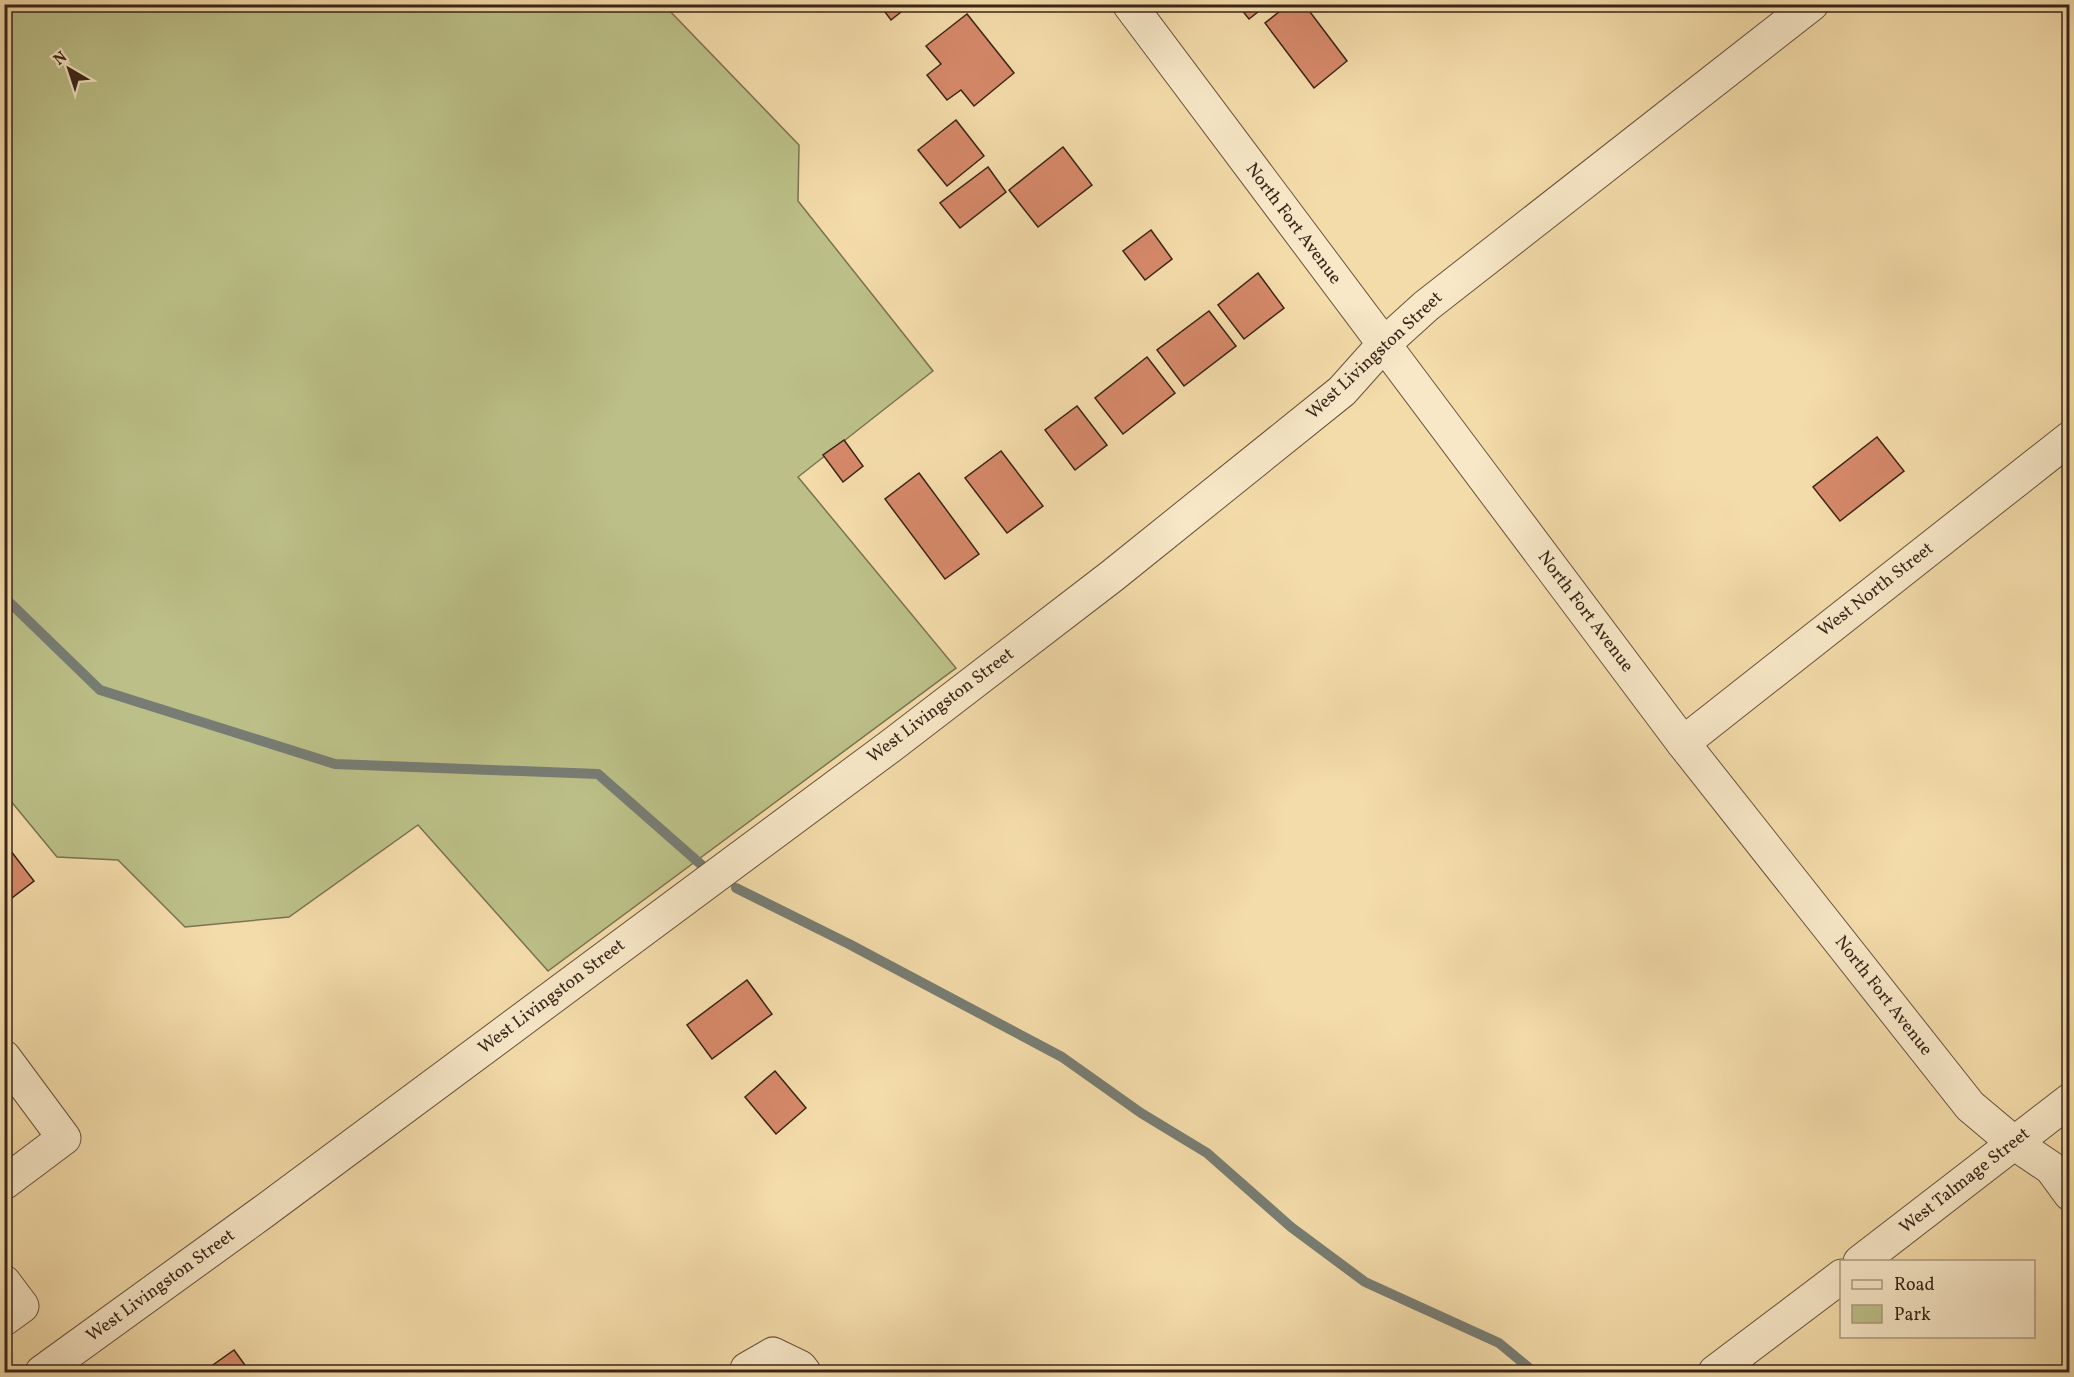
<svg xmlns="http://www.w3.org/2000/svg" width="2074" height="1377" font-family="Vollkorn,serif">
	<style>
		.green { fill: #bcc088; stroke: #7b7250; stroke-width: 1.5 }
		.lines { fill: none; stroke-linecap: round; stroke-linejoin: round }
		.stream { stroke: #777d74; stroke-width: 10 }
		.building { fill: #d6896a; stroke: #3a2418; stroke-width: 1.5 }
		.minor-casing { stroke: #68523c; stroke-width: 35 }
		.minor { stroke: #f8e8c8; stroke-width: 33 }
		.labels { text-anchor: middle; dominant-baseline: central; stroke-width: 5; stroke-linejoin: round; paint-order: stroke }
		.street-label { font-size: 18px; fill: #3a2418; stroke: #f8e8c8 }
	</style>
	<rect width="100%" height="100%" fill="#f4dcaa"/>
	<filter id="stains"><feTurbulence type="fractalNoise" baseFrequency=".00333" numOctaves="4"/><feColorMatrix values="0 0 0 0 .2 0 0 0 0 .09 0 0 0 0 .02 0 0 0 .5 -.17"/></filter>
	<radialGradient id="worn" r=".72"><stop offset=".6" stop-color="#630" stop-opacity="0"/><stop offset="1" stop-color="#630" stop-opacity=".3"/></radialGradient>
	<path class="green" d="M4,5H664L799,145L798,201L933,371L798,477L956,668L548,971L418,825L289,917L185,927L118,860L57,857L5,794Z"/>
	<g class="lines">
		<g class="stream">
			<path d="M4,597L100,690L335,764L598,774L705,868"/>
			<path d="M736,888L849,944L1062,1057L1141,1113L1207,1153L1291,1227L1365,1282L1499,1343L1534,1372"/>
		</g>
	</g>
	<g class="building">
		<path d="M879,4H911L891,20Z"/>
		<path d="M1237,4H1268L1249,19Z"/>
		<path d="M1289,4H1304L1347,61L1314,88L1265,23Z"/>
		<path d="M967,14L1014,73L974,106L961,90L947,100L927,75L941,64L926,46Z"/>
		<path d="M956,120L984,156L947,186L918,150Z"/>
		<path d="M1063,147L1092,185L1038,227L1009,190Z"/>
		<path d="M988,167L1006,192L960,228L940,203Z"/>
		<path d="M1151,230L1172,259L1145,280L1123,251Z"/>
		<path d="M1258,273L1284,308L1244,339L1218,305Z"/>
		<path d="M1209,311L1236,346L1184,386L1157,350Z"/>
		<path d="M1147,357L1175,393L1123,434L1095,398Z"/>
		<path d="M1077,406L1107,445L1075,470L1045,430Z"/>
		<path d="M1877,437L1904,471L1840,521L1813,487Z"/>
		<path d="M844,440L863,466L843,482L823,455Z"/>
		<path d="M1001,451L1043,506L1007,533L965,478Z"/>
		<path d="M919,473L979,554L945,579L885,499Z"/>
		<path d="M4,842L34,881L4,904Z"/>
		<path d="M747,980L772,1014L712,1059L687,1025Z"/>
		<path d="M775,1071L806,1108L776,1134L745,1097Z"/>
		<path d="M234,1350L250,1372H203Z"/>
	</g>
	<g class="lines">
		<g class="minor-casing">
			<g id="minor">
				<path d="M1129,4L1683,743L1970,1106L2014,1143L2051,1168L2070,1194"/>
				<path d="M1683,743L2070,438"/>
				<path d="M4,1057L64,1138L4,1183"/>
				<path d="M1860,1262L2070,1100"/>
				<path d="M4,1282L22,1306L4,1319"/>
				<path d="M42,1372L263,1212L892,745L1112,576L1342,391L1384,344L1426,306L1812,4"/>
				<path d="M746,1372L747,1369L773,1354L800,1367L804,1372"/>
				<path d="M1715,1372L1842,1276"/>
			</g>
		</g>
		<use href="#minor" class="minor"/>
	</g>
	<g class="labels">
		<g class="street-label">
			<text transform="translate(1293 224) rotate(53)">North Fort Avenue</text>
			<text transform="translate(1375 356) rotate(-43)">West Livingston Street</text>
			<text transform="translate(1876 590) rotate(-38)">West North Street</text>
			<text transform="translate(1585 612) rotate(53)">North Fort Avenue</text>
			<text transform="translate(941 706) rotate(-37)">West Livingston Street</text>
			<text transform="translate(1883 996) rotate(52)">North Fort Avenue</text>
			<text transform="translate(552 997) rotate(-37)">West Livingston Street</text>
			<text transform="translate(1965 1181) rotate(-38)">West Talmage Street</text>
			<text transform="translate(161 1286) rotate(-36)">West Livingston Street</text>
		</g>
	</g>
	<rect width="2074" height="1377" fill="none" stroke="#f4dcaa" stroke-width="24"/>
	<rect x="6" y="6" width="2062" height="1365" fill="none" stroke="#3a2418" stroke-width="3"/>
	<rect x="12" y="12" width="2050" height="1353" fill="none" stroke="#3a2418" stroke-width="1.5"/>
	<rect x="1840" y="1260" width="195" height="78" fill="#f8e8c8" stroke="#ac9a82" stroke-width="1.5"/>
	<rect x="1852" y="1280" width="30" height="9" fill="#f8e8c8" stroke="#ac9a82" stroke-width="1.5"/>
	<text x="1894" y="1290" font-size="18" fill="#3a2418">Road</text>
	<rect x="1852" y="1305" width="30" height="18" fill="#bcc088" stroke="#ac9a82" stroke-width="1.5"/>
	<text x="1894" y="1320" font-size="18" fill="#3a2418">Park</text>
	<g transform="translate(69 69) rotate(321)" stroke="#f8e8c8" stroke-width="4.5" paint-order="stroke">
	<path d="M0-4.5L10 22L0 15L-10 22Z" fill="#3a2418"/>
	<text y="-9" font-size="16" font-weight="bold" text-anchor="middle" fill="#3a2418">N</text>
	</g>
	<rect width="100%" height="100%" filter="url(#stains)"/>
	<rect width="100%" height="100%" fill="url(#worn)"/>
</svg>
